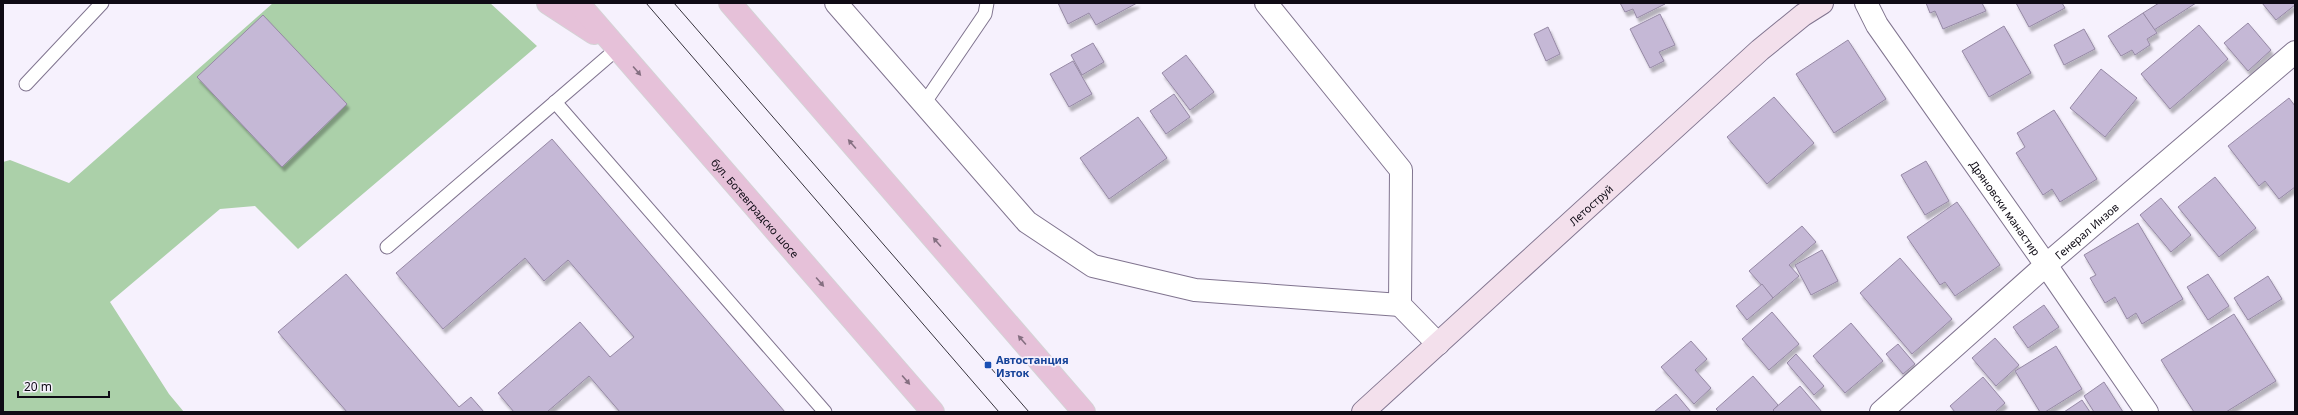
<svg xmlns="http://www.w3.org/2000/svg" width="2298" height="415" font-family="'Noto Sans',sans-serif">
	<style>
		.green { fill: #abd0a9 }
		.building { fill: #c5b8d6; stroke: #9689a5; filter: url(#shadow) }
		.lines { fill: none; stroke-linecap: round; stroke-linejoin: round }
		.lane-casing { stroke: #80748f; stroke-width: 15 }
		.street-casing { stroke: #80748f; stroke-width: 24 }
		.secondary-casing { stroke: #80748f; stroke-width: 24 }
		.primary-casing { stroke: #d4d3d5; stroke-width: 24 }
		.lane { stroke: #fff; stroke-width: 13 }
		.street { stroke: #fff; stroke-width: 22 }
		.secondary { stroke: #f3e0ec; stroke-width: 22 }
		.primary { stroke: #e6c1d9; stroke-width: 22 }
		.tram { stroke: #37333d; stroke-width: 1 }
		.oneway { fill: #856f81 }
		.transit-dot { fill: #1a4fb4; stroke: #f6f1fd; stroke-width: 1.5 }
		.labels { text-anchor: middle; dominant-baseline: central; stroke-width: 3.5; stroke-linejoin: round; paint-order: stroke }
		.street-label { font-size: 11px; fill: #0f0b15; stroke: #f6f1fd }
		.transit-label { font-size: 11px; font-weight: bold; fill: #164399; stroke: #f6f1fd; text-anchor: start }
	</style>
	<defs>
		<filter id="shadow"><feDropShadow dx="2.5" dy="4.5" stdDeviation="1" flood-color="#0004"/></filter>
	</defs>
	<rect width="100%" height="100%" fill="#f6f1fd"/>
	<path class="green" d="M273,3H490L537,46L298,249L255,206L220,209L110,302L169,394L184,412H3V162L10,160L69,183Z"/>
	<g class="building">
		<path d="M1058,3H1137L1096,25L1089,13L1068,24Z"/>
		<path d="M1620,3H1664L1665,4L1637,18L1633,9L1625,12Z"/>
		<path d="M1926,3H1982L1986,11L1943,29L1935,11L1930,13Z"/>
		<path d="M2016,3H2062L2065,8L2029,27Z"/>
		<path d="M2159,3H2196L2154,30L2143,13Z"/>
		<path d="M2262,3H2295V5L2276,20Z"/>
		<path d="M2143,13L2157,33L2147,39L2150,45L2135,55L2132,50L2121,56L2108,36Z"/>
		<path d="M1660,14L1675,45L1659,52L1664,61L1650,68L1630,29Z"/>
		<path d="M263,15L347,104L282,167L197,77Z"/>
		<path d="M2248,23L2271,50L2248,71L2224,43Z"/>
		<path d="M2199,25L2228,59L2170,109L2141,74Z"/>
		<path d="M2004,26L2031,73L1989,97L1962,51Z"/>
		<path d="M1548,27L1560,54L1546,61L1534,34Z"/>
		<path d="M2084,29L2095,49L2064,65L2054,45Z"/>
		<path d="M1848,40L1886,99L1834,133L1796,74Z"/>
		<path d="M1093,43L1104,62L1082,75L1071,55Z"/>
		<path d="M1186,55L1214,92L1190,110L1162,73Z"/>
		<path d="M1073,61L1092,94L1069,107L1050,74Z"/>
		<path d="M2101,69L2137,98L2105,137L2070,108Z"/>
		<path d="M1174,94L1190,117L1166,134L1150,111Z"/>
		<path d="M1774,97L1814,143L1767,184L1727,137Z"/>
		<path d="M2289,98L2295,106V187L2279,199L2265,181L2259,186L2228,146Z"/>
		<path d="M2054,110L2097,179L2060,202L2052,189L2043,195L2016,153L2025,147L2017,133Z"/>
		<path d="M1138,117L1167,158L1109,199L1080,158Z"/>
		<path d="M552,139L785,412H620L589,376L547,412H514L498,393L580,322L610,357L634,337L568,260L544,281L525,258L443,329L396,273Z"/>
		<path d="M1926,161L1949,201L1925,215L1901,175Z"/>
		<path d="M2215,177L2256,228L2219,257L2178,207Z"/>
		<path d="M2161,198L2191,235L2171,252L2140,215Z"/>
		<path d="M1957,202L2000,265L1955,296L1945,282L1940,285L1907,237Z"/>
		<path d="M2138,223L2183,299L2142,324L2136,313L2127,319L2115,297L2105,303L2090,278L2096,275L2084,255Z"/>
		<path d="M1802,226L1816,242L1789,265L1799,276L1773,298L1749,271Z"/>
		<path d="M1822,250L1838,281L1811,295L1795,265Z"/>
		<path d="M1900,258L1952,319L1912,354L1860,293Z"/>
		<path d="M346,274L459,407L471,397L484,412H347L278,332Z"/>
		<path d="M2208,274L2229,306L2208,320L2187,287Z"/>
		<path d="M2268,276L2282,299L2248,320L2234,298Z"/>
		<path d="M1762,284L1773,298L1747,320L1736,306Z"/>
		<path d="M2044,305L2059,327L2028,348L2013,327Z"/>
		<path d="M1772,312L1799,344L1769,370L1742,339Z"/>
		<path d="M2234,314L2276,381L2226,412H2194L2161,360Z"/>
		<path d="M1851,323L1883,361L1845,393L1813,356Z"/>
		<path d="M1995,338L2019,365L1996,386L1972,358Z"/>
		<path d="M1691,341L1707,359L1695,370L1711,388L1694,404L1661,367Z"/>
		<path d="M1898,344L1915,364L1903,374L1886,354Z"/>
		<path d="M2056,346L2082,389L2045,412H2040L2015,371Z"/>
		<path d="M1796,354L1824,386L1814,395L1787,363Z"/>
		<path d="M1753,376L1778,405L1773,410L1775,412H1719L1716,409Z"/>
		<path d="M1983,377L2005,403L1995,412H1955L1950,406Z"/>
		<path d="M2104,382L2123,412H2094L2084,396Z"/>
		<path d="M1800,386L1822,412H1775L1773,410Z"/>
		<path d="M1676,394L1691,412H1654Z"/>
		<path d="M2082,400L2090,412H2064Z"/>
	</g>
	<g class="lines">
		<g class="lane-casing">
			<g id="lane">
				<path d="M26,84L102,3"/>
				<path d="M555,102L825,412"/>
				<path d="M923,105L985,14L987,3"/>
				<path d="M387,247L618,48"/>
			</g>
		</g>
		<g class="street-casing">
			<g id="street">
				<path d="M836,3L1027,222L1093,266L1195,290L1400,305"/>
				<path d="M1266,3L1401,170L1400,305L1438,344"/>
				<path id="s1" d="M1866,3L1877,25L2046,265L2147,412"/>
				<path id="s2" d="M1881,412L2046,265L2295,52"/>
			</g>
		</g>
		<g class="secondary-casing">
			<g id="secondary">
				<path id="s3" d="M1363,412L1760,50L1803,15L1822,3"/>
			</g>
		</g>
		<g class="primary-casing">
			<g id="primary">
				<path d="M548,3L594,33"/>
				<path id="s4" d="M578,3L933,412"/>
				<path d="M730,3L1084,412"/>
			</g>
		</g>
		<use href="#lane" class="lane"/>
		<use href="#street" class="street"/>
		<use href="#secondary" class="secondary"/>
		<use href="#primary" class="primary"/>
		<g class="tram">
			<path d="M646,3L999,412"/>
			<path d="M674,3L1029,412"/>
		</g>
	</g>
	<defs><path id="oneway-solid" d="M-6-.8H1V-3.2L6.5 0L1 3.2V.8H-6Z"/></defs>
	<g class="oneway">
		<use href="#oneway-solid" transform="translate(637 71) rotate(49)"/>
		<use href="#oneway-solid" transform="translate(852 144) rotate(-131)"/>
		<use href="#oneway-solid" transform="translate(937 242) rotate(-131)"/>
		<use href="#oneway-solid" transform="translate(820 282) rotate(49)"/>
		<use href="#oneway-solid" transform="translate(1022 340) rotate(-131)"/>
		<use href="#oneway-solid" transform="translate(906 380) rotate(49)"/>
	</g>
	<rect class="transit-dot" x="984" y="361" width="8" height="8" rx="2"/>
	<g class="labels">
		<g class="street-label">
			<text stroke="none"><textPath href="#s3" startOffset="308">Летоструй</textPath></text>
			<text stroke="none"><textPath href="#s4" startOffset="271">бул. Ботевградско шосе</textPath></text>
			<text stroke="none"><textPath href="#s1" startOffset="248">Дряновски манастир</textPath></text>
			<text stroke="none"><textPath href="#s2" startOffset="274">Генерал Инзов</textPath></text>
		</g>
		<g class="transit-label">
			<text x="996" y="359">Автостанция<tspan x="996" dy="13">Изток</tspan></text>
		</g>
	</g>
	<rect width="2298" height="415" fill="none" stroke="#0f0b15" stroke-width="8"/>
	<path d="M18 391v6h91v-6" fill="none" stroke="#0f0b15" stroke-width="2"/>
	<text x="24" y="391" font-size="12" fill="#0f0b15" stroke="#f6f1fd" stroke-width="3" paint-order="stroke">20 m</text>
</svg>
